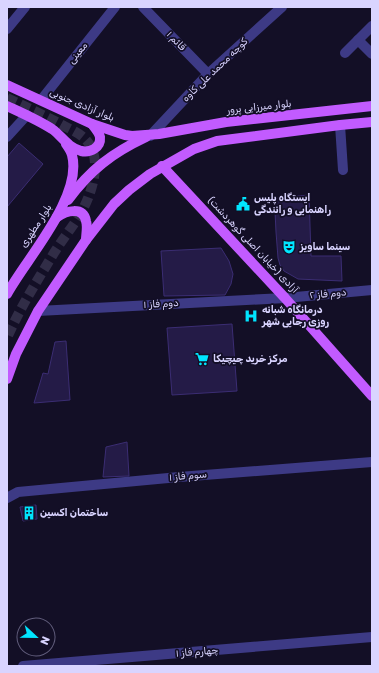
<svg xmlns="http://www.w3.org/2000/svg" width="379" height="673" font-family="Rubik,'Noto Naskh Arabic',sans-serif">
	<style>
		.building { fill: #241b47; stroke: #3b2d73 }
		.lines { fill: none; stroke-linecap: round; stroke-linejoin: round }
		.major-tunnel { stroke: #312d47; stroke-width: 10; stroke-dasharray: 10 5; stroke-linecap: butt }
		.minor { stroke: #3d3a85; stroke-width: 10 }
		.major { stroke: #c25bff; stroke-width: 10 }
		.labels { text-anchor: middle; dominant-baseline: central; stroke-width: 3.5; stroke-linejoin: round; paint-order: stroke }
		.street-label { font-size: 10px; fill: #d9d4ff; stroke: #130f26 }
		.poi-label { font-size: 10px; font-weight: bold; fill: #d9d4ff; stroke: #130f26; text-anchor: start }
	</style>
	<rect width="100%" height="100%" fill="#130f26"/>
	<g class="building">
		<path d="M19,143L43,164L7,207V157Z"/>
		<path d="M309,195L311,256H341L342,281L298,279L284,271L280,265L278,258L276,232L275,211L277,198Z"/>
		<path d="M221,248L229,261L233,274L231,284L225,295L164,296L161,251Z"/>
		<path d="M232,324L237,391L172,395L167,328Z"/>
		<path d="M66,341L70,400L34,403L43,373L48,374L55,342Z"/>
		<path d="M127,442L129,476L103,477L106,447Z"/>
		<path d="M36,505L37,519L23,521L20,507Z"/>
	</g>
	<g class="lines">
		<path class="major-tunnel" d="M7,98C26,107 46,116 64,126C72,130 81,134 87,141C103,160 92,193 81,213C72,228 60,242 51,258C35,284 19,310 7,338"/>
		<g class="minor">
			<path d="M143,7L208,74"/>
			<path d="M7,29L25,7"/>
			<path d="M358,40L372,54"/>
			<path d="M345,53L372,26"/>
			<path d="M41,100L115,7"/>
			<path d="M340,125L343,170"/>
			<path d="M150,136L208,74L282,7"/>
			<path d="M7,137L27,115"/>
			<path d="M38,311L285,298L372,290"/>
			<path d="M7,498L18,492L179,477L372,462"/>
			<path d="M23,666L372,637"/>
		</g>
		<g class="major">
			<path d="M7,85L92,124L125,135L132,136L159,134L226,122L372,106"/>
			<path d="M7,106C22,113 38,120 52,129C62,136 67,147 81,151C90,153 101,148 100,137C99,132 95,128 92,124"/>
			<path d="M162,166L285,298L372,396"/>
			<path d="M68,200C90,170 112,153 146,137"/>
			<path d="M57,217C66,211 83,206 86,221C88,227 86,234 86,240"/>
			<path d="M7,294C26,259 83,197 72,155C71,151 68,147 66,144"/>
			<path d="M7,379L16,354L38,311L86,240L114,204L129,190L150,174L194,149L217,141L340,125L372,122"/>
		</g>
	</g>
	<defs>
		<g id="civic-bare" transform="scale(1.08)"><path d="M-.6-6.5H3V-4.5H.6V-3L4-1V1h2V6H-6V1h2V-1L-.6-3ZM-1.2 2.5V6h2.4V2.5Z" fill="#00e5ff" stroke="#130f26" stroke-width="2.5" paint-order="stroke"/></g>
		<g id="theatre-bare" transform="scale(1.08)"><path d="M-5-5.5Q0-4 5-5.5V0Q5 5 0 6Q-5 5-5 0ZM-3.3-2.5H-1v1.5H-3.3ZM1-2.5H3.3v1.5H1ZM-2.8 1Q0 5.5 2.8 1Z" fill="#00e5ff" stroke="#130f26" stroke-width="2.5" paint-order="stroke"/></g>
		<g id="hospital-bare" transform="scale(1.08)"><path d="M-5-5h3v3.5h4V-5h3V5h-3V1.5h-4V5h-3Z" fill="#00e5ff" stroke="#130f26" stroke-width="2.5" paint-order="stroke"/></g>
		<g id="supermarket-bare" transform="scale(1.08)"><path d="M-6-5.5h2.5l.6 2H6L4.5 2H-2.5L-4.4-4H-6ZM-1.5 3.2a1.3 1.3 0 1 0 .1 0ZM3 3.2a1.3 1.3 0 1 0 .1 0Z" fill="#00e5ff" stroke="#130f26" stroke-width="2.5" paint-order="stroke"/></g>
		<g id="building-bare" transform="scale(1.08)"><path d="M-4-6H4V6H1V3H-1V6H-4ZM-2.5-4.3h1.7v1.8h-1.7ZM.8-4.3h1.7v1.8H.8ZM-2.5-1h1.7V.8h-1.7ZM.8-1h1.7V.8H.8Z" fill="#00e5ff" stroke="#130f26" stroke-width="2.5" paint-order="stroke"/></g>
	</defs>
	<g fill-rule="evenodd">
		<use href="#civic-bare" x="243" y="204"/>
		<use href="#theatre-bare" x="289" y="247"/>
		<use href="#hospital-bare" x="251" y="316"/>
		<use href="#supermarket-bare" x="202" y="359"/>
		<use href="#building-bare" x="29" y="513"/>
	</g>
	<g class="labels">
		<g class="street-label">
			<text transform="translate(176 41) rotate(46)">قائم ۱</text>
			<text transform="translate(78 53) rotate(-51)">معینی</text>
			<text transform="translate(215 70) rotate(-44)">کوچه محمد علی کاوه</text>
			<text transform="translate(82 105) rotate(23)">بلوار آزادی جنوبی</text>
			<text transform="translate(259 107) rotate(-6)">بلوار میرزایی پرور</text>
			<text transform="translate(36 226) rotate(-57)">بلوار مطهری</text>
			<text transform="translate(253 245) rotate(47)">آزادی (خیابان اصلی گوهردشت)</text>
			<text transform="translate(328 294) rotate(-5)">دوم فاز ۲</text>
			<text transform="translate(161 304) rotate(-3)">دوم فاز ۱</text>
			<text transform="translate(188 476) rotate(-5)">سوم فاز ۱</text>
			<text transform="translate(197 652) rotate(-5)">چهارم فاز ۱</text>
		</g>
		<g class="poi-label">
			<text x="254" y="198">ایستگاه پلیس<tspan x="254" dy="12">راهنمایی و رانندگی</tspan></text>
			<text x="300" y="247">سینما ساویز</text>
			<text x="262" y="310">درمانگاه شبانه<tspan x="262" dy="12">روزی رجایی شهر</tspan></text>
			<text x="213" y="359">مرکز خرید چیچیکا</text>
			<text x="40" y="513">ساختمان اکسین</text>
		</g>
	</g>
	<rect width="379" height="673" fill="none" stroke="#d9d4ff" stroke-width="16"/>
	<g transform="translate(36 637) rotate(112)"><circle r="19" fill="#130f26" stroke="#625e7d"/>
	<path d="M0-3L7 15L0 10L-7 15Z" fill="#00e5ff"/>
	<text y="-6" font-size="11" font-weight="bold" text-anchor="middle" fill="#d9d4ff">N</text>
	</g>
</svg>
